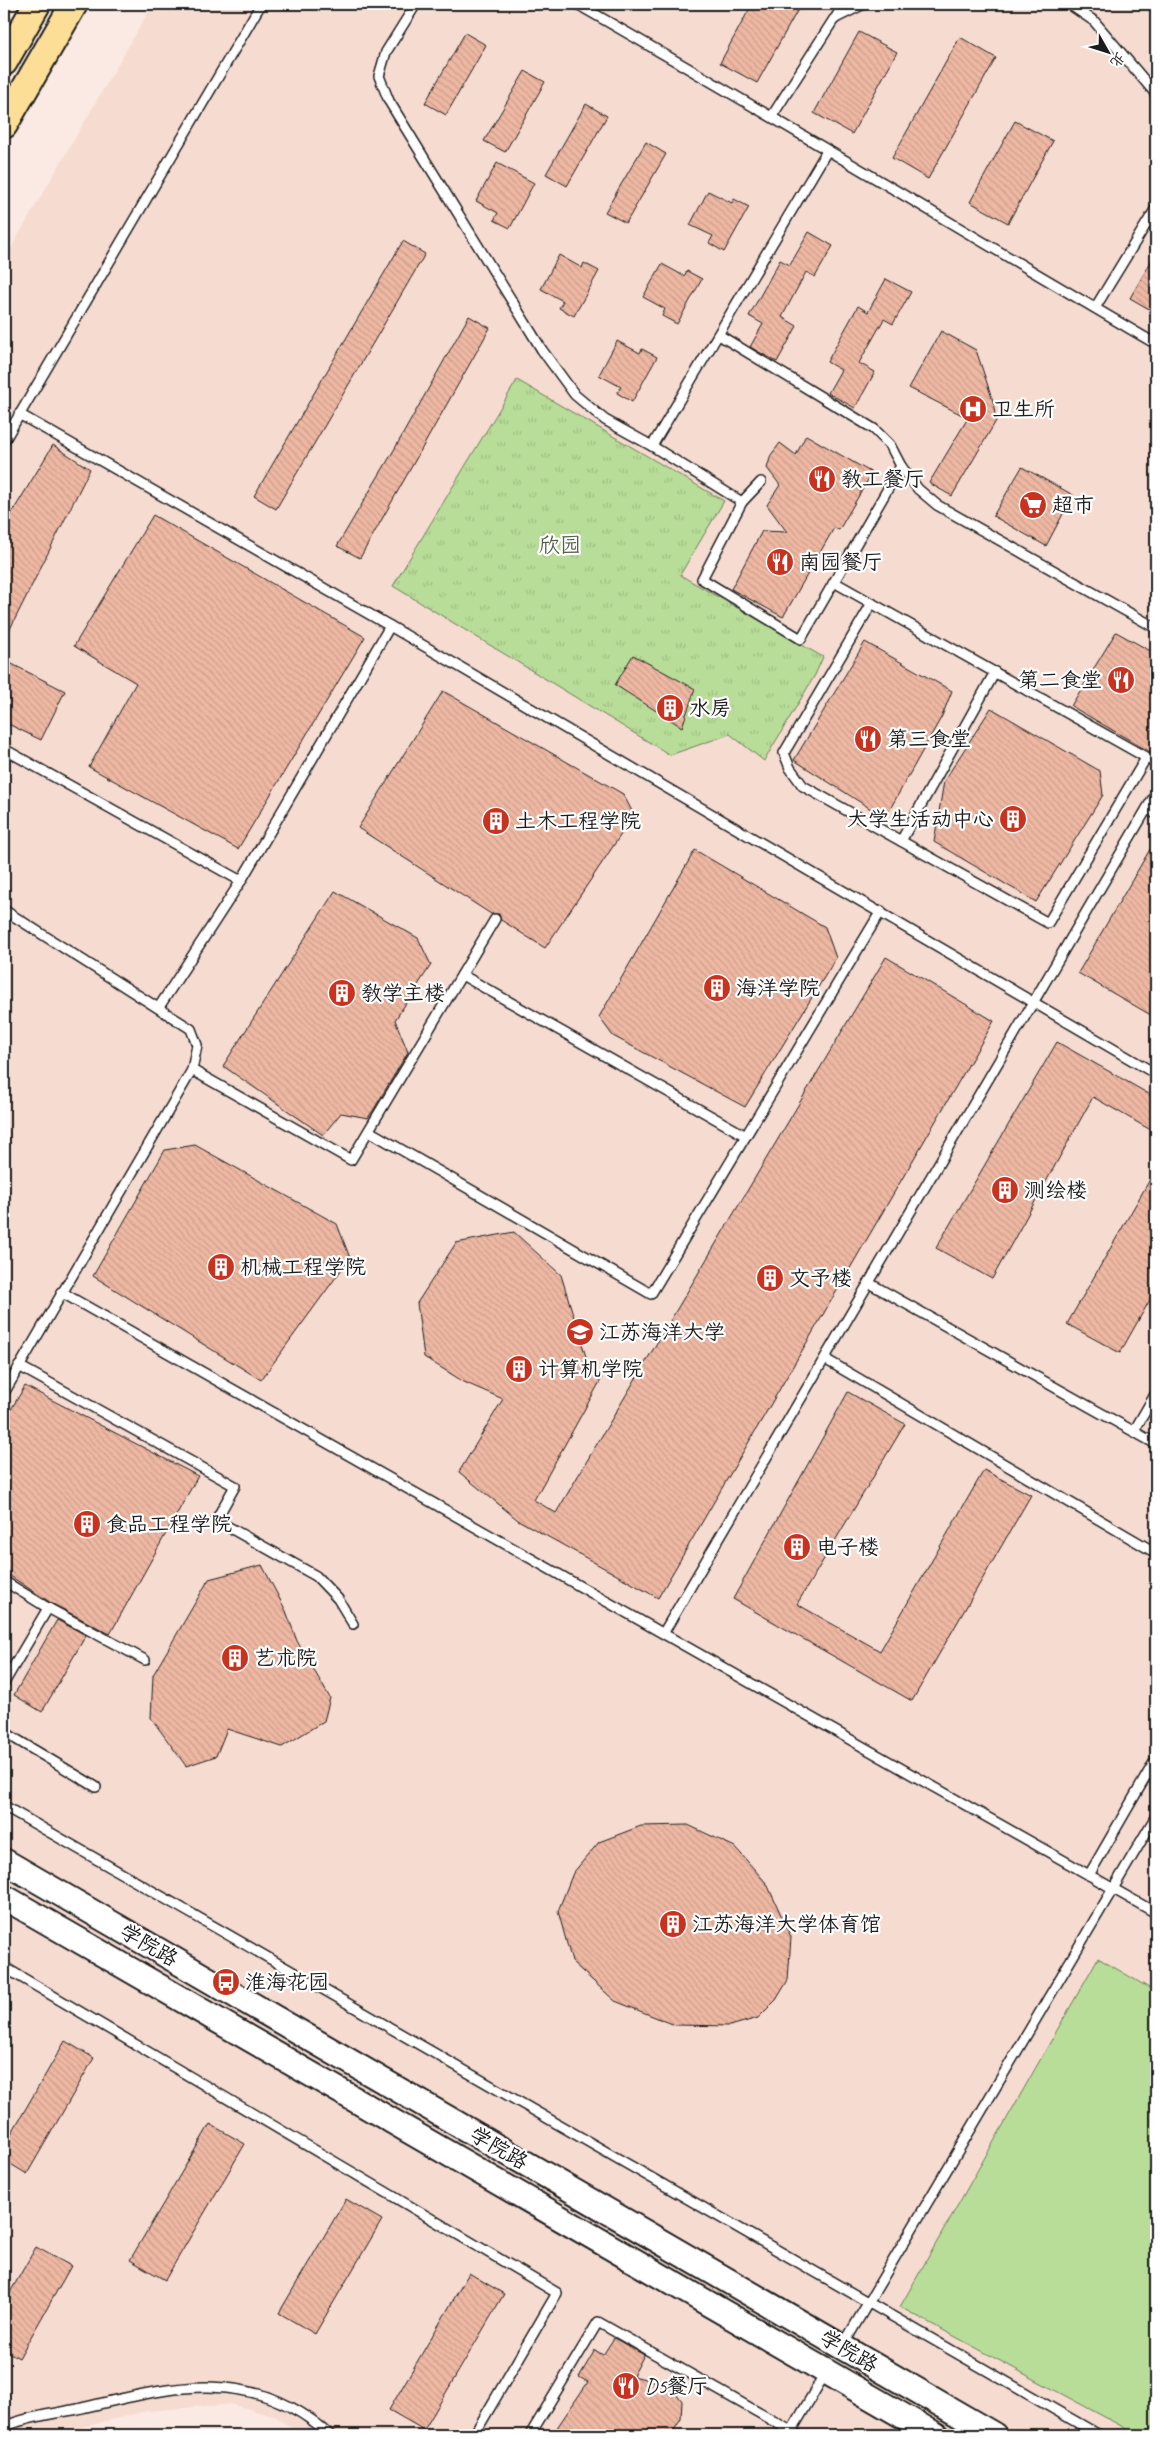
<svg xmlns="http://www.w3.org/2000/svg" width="1160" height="2439" font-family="Caveat,'LXGW WenKai TC',sans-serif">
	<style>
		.built { fill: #f6dbd0 }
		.grass { fill: url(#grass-tufts); stroke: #6a7c5a }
		.garden { fill: #b8dd98; stroke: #6a7c5a }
		.building { fill: url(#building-back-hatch); stroke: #1c1c1c }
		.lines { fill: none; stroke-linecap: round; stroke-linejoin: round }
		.lane-casing { stroke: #1c1c1c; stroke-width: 12 }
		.secondary-casing { stroke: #1c1c1c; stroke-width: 28 }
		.primary-casing { stroke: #1c1c1c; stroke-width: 30 }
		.lane { stroke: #fff; stroke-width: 9 }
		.secondary { stroke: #fff; stroke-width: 24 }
		.primary { stroke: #fdde96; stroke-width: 26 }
		.labels { text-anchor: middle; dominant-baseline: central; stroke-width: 4.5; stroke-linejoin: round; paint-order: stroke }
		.poi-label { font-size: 21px; fill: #1c1c1c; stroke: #fff; text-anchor: start }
		.park-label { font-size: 21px; fill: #536047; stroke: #fff }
		.street-label { font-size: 21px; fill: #1c1c1c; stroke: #fff }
	</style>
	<defs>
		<pattern id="grass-tufts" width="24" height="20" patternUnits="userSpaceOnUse" patternTransform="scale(1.25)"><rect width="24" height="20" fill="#b8dd98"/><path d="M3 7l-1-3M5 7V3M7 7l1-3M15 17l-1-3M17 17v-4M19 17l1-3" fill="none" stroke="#9ebd82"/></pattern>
		<pattern id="building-back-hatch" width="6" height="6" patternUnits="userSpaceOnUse" patternTransform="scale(1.25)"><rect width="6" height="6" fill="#eeb8a3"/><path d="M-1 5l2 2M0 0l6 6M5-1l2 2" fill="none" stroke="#cc9e8c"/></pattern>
	</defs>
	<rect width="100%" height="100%" fill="#faeae3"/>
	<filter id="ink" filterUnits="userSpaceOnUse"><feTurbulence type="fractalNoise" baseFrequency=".02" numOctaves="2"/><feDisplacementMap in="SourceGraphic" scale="10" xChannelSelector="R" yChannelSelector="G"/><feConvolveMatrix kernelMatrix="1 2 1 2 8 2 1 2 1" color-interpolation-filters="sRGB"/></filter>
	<g filter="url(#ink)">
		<path class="built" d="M153,4H1156V2435H301L276,2417L232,2404L146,2411L51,2435H4V260Z"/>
		<path class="grass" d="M517,380L724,501L680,575L823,657L815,675L764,761L730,734L670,755L393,586Z"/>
		<path class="garden" d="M1098,1958L1156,1992V2435H1138L900,2307Z"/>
		<g class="building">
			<path d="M752,4H801L757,83L720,63Z"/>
			<path d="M859,32L897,52L852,134L814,113Z"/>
			<path d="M465,33L486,45L446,115L425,103Z"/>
			<path d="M960,37L996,58L928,179L892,158Z"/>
			<path d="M525,71L545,82L505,152L484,141Z"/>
			<path d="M586,104L607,116L567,186L546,174Z"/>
			<path d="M1015,121L1053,141L1008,223L970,202Z"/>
			<path d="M646,142L666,154L626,223L605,212Z"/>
			<path d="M497,163L534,183L510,228L494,220L498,213L476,201Z"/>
			<path d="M708,191L732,203L734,199L749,207L724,252L709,243L713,236L690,225Z"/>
			<path d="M809,232L833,246L815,277L806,272L782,317L797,326L777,362L750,347L763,324L749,316L780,260L790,265Z"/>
			<path d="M403,241L425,254L276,509L254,496Z"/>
			<path d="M1156,253V313L1130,298Z"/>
			<path d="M559,255L582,268L584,263L599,271L574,316L559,308L563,301L541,289Z"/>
			<path d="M662,264L684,276L687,271L702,279L677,324L662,316L665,309L643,297Z"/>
			<path d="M886,279L911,292L893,324L884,319L859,363L875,372L855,408L828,393L841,370L827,362L858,306L868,312Z"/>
			<path d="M469,316L490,328L360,558L337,546L394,450Z"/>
			<path d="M941,331L976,350L993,401L996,421L952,496L929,483L968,418L909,388Z"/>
			<path d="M617,341L640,353L642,349L657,357L632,402L617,393L621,387L599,375Z"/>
			<path d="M806,435L872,473L839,530L834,528L783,617L731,589L762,531L787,532L767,505L780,485L767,468L771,455L780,443L796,455Z"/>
			<path d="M53,445L90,469L4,641V526Z"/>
			<path d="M1022,467L1073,495L1046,546L993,516Z"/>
			<path d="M153,515L365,637L238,849L89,767L136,683L74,646Z"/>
			<path d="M1116,632L1156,654V741L1150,752L1071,706Z"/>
			<path d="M865,642L952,691L942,716L885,818L794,760Z"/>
			<path d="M633,655L695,689L682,727L615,685Z"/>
			<path d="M4,660L65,691L41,740L4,722Z"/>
			<path d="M443,691L623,794L634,815L545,948L501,920L499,914H491L358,828Z"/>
			<path d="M991,708L1100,771L1103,795L1036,902L934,842L944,781Z"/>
			<path d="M1156,839V1018L1078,973Z"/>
			<path d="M695,850L825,927L836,958L745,1107L613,1036L599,1017Z"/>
			<path d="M335,891L418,938L431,965L395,1020L408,1052L374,1109L368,1118L341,1113L323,1135L223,1066Z"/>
			<path d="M886,957L994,1021L658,1598L518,1520L459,1472L503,1399L464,1382L424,1357L417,1303L456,1243L514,1232L561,1275L587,1360L602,1378L534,1500L556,1513Z"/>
			<path d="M1057,1042L1156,1098V1133L1093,1097L992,1279L936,1248Z"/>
			<path d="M195,1145L337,1224L350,1258L261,1380L93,1276L165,1150Z"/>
			<path d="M1156,1169V1289L1120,1353L1067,1324Z"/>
			<path d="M25,1386L198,1476L110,1634L51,1603L4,1572V1421Z"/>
			<path d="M848,1392L905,1424L797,1604L880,1651L984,1470L1031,1495L912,1701L733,1599Z"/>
			<path d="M262,1565L286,1611L297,1641L330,1698L324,1721L282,1747L227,1729L216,1756L186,1766L151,1718L153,1675L209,1579Z"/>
			<path d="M57,1620L86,1635L42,1712L14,1695Z"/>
			<path d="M688,1825L735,1847L767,1884L791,1937L788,1980L776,2000L758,2018L730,2026L675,2025L615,2001L572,1962L558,1911L573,1873L599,1842L641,1826Z"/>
			<path d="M65,2041L94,2058L27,2174L4,2160V2146Z"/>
			<path d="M210,2124L245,2144L165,2280L130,2260Z"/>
			<path d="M346,2199L382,2220L315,2334L279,2313Z"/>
			<path d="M36,2247L71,2266L19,2358L4,2350V2303Z"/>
			<path d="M469,2273L504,2294L424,2430L389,2410Z"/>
			<path d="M614,2338L644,2355L633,2376L662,2383L673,2389L682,2401L681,2419L671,2435H552L588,2382L579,2377L595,2350L603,2355Z"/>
		</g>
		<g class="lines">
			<g class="lane-casing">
				<g id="lane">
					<path d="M416,4L386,52L379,76L389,101L542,350L575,395L605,420L652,446"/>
					<path d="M577,4C771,115 963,231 1156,344"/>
					<path d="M1069,4L1094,21L1156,94"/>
					<path d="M835,19L843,4"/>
					<path d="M772,116L834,19L864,4"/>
					<path d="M1095,308L1156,208"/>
					<path d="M719,335L874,429L890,445L901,466L918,489L937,505L1156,628"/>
					<path d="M19,414L390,626L1156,1074"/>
					<path d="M4,441L261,4"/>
					<path d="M901,466L834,582L1156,763"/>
					<path d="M761,482L742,502L702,579L801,639L834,582"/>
					<path d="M742,502L652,446L827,151"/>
					<path d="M872,603L784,753L790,768L803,786L901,841"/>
					<path d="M995,672L901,841L1048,923L1146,758"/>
					<path d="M4,749L241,881L390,626"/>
					<path d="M1147,809L1156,814"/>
					<path d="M4,910L191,1029L197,1045L192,1070L4,1393"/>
					<path d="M462,975L746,1136"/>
					<path d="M159,1007L241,881"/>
					<path d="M192,1070L351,1160L495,919"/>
					<path d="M369,1131L651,1294L881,911"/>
					<path d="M869,1283L1156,1444"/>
					<path d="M61,1292L1156,1913"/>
					<path d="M825,1359L1156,1553"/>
					<path d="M19,1366L235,1486L216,1520L316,1576L338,1599L353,1624"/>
					<path d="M1134,1431L1156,1393"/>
					<path d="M4,1581L48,1608L145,1660"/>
					<path d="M664,1632L1156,793"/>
					<path d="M4,1683L48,1608"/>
					<path d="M4,1732L96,1787"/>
					<path d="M4,1806L1099,2435"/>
					<path d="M1089,1875L1156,1759"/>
					<path d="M4,1967L557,2293L474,2435"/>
					<path d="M842,2347L1156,1816"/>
					<path d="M4,2427C21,2418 57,2413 78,2409C170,2387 252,2364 330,2435"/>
					<path d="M530,2435L598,2322L798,2435"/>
					<path d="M789,2435L826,2372"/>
				</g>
			</g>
			<g class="secondary-casing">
				<g id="secondary">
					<path d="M4,1861L994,2435"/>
					<path d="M4,1897L936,2435"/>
				</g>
			</g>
			<g class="primary-casing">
				<g id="primary">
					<path d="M4,62L37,4"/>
					<path d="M4,125L74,4"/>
				</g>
			</g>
			<use href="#lane" class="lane"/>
			<use href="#secondary" class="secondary"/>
			<use href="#primary" class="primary"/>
		</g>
	</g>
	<defs>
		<g id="hospital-disc" transform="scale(1.4375)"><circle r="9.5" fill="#c8321e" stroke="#fff"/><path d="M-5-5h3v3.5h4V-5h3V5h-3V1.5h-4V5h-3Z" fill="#fff"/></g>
		<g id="restaurant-disc" transform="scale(1.4375)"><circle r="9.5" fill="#c8321e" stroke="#fff"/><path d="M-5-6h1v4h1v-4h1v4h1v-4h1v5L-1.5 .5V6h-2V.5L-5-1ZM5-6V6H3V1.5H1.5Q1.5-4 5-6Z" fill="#fff"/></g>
		<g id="supermarket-disc" transform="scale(1.4375)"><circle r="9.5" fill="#c8321e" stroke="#fff"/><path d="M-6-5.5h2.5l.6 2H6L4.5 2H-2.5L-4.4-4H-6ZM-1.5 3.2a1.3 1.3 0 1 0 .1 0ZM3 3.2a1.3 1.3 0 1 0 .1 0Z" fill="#fff"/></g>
		<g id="building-disc" transform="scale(1.4375)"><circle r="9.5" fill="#c8321e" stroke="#fff"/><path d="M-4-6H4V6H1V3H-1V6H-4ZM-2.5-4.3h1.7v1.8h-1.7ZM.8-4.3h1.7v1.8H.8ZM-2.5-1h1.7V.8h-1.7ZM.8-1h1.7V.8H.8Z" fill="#fff"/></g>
		<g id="university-disc" transform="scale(1.4375)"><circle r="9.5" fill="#c8321e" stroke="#fff"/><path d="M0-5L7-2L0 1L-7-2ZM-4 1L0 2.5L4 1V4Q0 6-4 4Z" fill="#fff"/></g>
		<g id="bus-disc" transform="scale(1.4375)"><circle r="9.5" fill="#c8321e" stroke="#fff"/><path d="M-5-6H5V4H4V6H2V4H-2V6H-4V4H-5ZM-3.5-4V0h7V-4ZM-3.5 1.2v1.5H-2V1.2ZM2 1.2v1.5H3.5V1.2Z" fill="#fff"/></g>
	</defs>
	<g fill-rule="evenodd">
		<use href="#hospital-disc" x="973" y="409"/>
		<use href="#restaurant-disc" x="822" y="479"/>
		<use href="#supermarket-disc" x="1033" y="505"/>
		<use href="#restaurant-disc" x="780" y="562"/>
		<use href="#restaurant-disc" x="1121" y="680"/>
		<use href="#building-disc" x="670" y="708"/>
		<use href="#restaurant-disc" x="868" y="739"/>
		<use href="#building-disc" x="1013" y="819"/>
		<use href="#building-disc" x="496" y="821"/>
		<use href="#building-disc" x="717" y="988"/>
		<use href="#building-disc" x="342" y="993"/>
		<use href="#building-disc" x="1005" y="1190"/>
		<use href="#building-disc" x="221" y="1267"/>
		<use href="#building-disc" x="770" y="1278"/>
		<use href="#university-disc" x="580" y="1332"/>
		<use href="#building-disc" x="519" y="1369"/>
		<use href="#building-disc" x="87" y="1524"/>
		<use href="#building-disc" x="797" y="1547"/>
		<use href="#building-disc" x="235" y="1658"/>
		<use href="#building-disc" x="673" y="1924"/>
		<use href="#bus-disc" x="226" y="1982"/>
		<use href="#restaurant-disc" x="626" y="2386"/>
	</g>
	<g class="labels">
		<g class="poi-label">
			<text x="992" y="409">卫生所</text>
			<text x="841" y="479">教工餐厅</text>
			<text x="1052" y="505">超市</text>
			<text x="799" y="562">南园餐厅</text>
			<text x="1102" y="680" text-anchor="end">第二食堂</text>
			<text x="689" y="708">水房</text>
			<text x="887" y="739">第三食堂</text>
			<text x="994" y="819" text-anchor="end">大学生活动中心</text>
			<text x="515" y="821">土木工程学院</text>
			<text x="736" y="988">海洋学院</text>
			<text x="361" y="993">教学主楼</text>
			<text x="1024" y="1190">测绘楼</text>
			<text x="240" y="1267">机械工程学院</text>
			<text x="789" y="1278">文予楼</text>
			<text x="599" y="1332">江苏海洋大学</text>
			<text x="538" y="1369">计算机学院</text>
			<text x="106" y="1524">食品工程学院</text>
			<text x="816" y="1547">电子楼</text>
			<text x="254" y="1658">艺术院</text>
			<text x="692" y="1924">江苏海洋大学体育馆</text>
			<text x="245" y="1982">淮海花园</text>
			<text x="645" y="2386">D5餐厅</text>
		</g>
		<g class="park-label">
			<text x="560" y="545">欣园</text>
		</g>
		<g class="street-label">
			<text transform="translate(149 1945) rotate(30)">学院路</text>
			<text transform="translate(499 2148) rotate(30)">学院路</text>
			<text transform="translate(849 2351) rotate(30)">学院路</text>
		</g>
	</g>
	<rect width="1160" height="2439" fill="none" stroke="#fff" stroke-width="20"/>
	<rect x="10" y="10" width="1140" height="2419" fill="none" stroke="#1c1c1c" stroke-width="2" filter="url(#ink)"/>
	<g transform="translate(1108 52) rotate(129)" stroke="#ffffff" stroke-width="4" paint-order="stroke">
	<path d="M0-4L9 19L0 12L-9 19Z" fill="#1c1c1c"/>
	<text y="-8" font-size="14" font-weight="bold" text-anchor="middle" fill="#1c1c1c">北</text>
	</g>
</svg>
